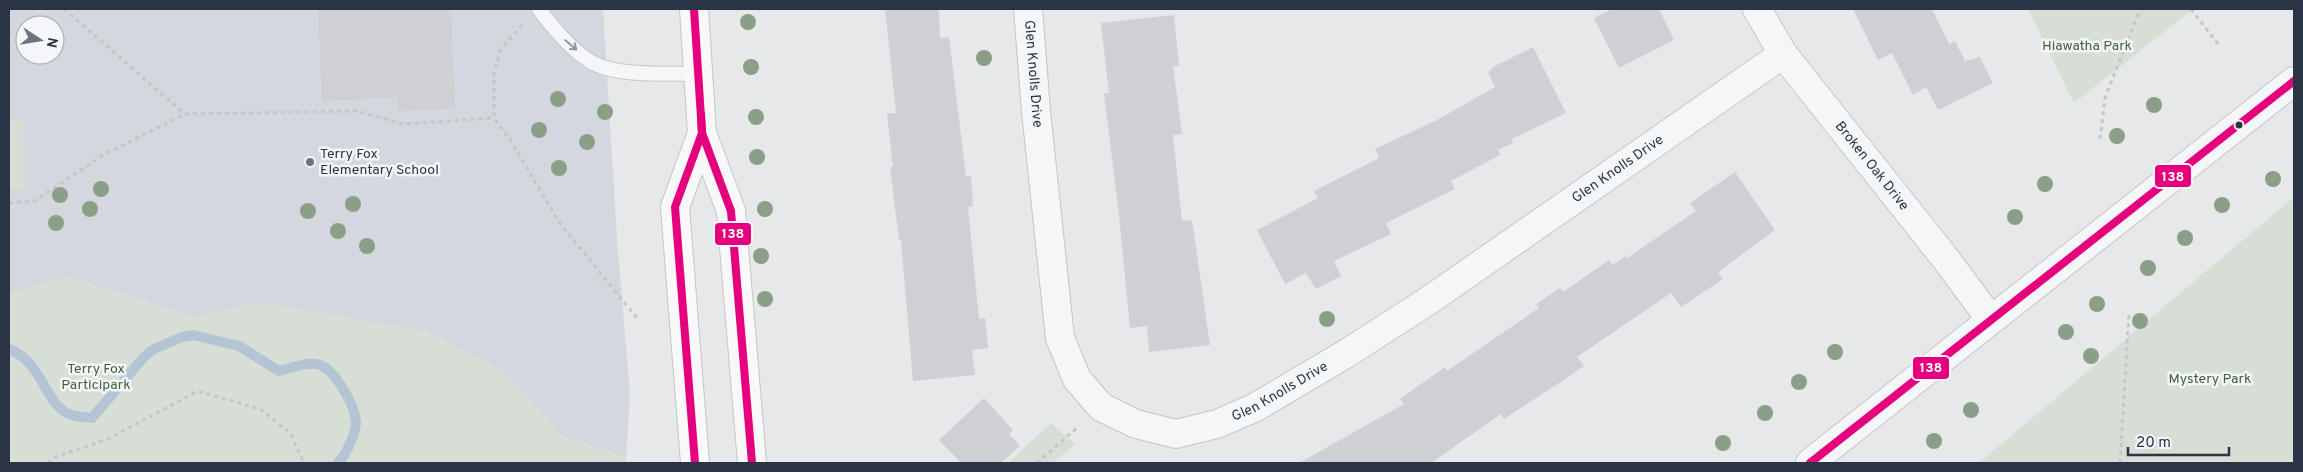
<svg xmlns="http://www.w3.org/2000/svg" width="2303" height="472" font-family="Overpass,sans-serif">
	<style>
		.built { fill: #d4d7dd; fill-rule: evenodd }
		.green { fill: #d6ded6 }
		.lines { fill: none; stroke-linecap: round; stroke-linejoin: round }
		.stream { stroke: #b4c4d5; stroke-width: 10 }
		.building { fill: #ced0d3 }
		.service-casing { stroke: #c4c6c8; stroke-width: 16 }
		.minor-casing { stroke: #c4c6c8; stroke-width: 30 }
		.tertiary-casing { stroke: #c4c6c8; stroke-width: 30 }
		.secondary-casing { stroke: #c4c6c8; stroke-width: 30 }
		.path { stroke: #c5c6ca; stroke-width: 3; stroke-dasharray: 4 4; stroke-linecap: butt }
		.service { stroke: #f5f6f7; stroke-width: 14 }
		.minor { stroke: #f5f6f7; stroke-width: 28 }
		.tertiary { stroke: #f5f6f7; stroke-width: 28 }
		.secondary { stroke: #f8f8f8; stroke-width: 28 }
		.bus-1-casing { stroke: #f4f6f9; stroke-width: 11 }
		.bus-1 { stroke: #e5007d; stroke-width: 8 }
		.tree { fill: #8a9e88 }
		.oneway { stroke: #90959e }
		.bus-dot { fill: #2b3445; stroke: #f4f6f9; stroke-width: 2 }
		.poi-dot { fill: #6c737f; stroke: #f4f6f9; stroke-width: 2 }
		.labels { text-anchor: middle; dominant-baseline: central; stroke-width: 5; stroke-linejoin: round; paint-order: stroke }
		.park-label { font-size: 14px; fill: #3f6138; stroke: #f4f6f9 }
		.street-label { font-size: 14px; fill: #2b3445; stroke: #f4f6f9 }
		.poi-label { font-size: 14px; fill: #2b3445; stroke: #f4f6f9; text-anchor: start }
		.line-badge { stroke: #f4f6f9; stroke-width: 2 }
		.badge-label { font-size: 14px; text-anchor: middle; font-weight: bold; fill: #fff }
	</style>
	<rect width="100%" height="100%" fill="#e6e8ea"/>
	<path class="built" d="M9,9H603L617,239L630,394L626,457L69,277L9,294ZM25,25H55V55H25Z"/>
	<g class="green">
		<path d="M2028,9H2193L2074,103Z"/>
		<path d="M9,120H23L25,189H9Z"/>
		<path d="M2294,197V463H1979Z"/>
		<path d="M69,277L195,318L257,302L425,331L503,371L563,437L626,457V463H9V293Z"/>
		<path d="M1051,423L1075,444L1053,463H1008Z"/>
	</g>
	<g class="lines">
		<path class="stream" d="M9,349C43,362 44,403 69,414C75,417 85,417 92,418L143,358L152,350L182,337L193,335L239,346L279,371C292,368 307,361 320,365C336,371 355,406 356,422C356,433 346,455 338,463"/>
	</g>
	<g class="building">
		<path d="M318,9H451L455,109L397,111V97L322,101Z"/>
		<path d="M885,9H939L940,38L949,37L966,177L971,176L973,206L968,207L979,319L985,318L988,348L972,350L975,375L913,381L901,240H899L890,167H893L887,114L896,113Z"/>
		<path d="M1612,9H1659L1674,40L1619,68L1594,18Z"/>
		<path d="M1853,9H1932L1949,44L1955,41L1965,61L1980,57L1993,83L1938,110L1926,87L1913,95L1892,53L1878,60Z"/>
		<path d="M1174,15L1179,66H1173L1182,134L1173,135L1182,221L1192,220L1210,345L1149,352L1147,326L1130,328L1119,215L1104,93H1109L1101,23Z"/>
		<path d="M1533,47L1566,113L1512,139L1513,143L1498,150L1500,155L1451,181L1455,189L1386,223L1391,234L1334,261L1341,276L1316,289L1306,273L1285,284L1257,230L1318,198L1314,191L1379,158L1375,149L1437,120L1495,87L1488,72L1492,70L1491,68Z"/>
		<path d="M1735,172L1775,230L1718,272L1723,279L1681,307L1671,293L1577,357L1584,366L1562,381L1504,419L1501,414L1431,463H1299L1404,404L1400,399L1445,367L1447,371L1539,308L1536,304L1560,288L1563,292L1609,260L1612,265L1626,256L1627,258L1696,211L1690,203Z"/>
		<path d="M984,398L1013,430L1009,434L1020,446L1001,463H961L939,440Z"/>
	</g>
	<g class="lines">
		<g class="service-casing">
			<path id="service" d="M539,9C551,26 573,52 593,63C620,77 667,73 698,74"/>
		</g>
		<g class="minor-casing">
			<g id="minor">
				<path id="s1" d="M1028,9L1036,111L1060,338L1077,379L1101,407L1136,424L1176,434L1217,424L1254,408L1344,355L1428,301L1783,54"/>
				<path id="s2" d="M1757,9L1783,54L1945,258L1991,320"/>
			</g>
		</g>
		<g class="tertiary-casing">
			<path id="tertiary" d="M1810,463L2294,81"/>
		</g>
		<g class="secondary-casing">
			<g id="secondary">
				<path d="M694,9L702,133L731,211L752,463"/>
				<path d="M695,463L675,207L702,133"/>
			</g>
		</g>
		<g class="path">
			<path d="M64,9L185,114L357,111L404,124L494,118"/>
			<path d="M2191,9L2218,44"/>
			<path d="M522,25L501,49L494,73V118L511,141L559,222L637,318"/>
			<path d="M2100,139L2105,98L2140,9"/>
			<path d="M9,203L34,201L105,154L185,114"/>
			<path d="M48,463L55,457L108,439L198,391L260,409L290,433L304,463"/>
			<path d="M1037,463L1078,427"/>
			<path d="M2120,463L2129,313"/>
		</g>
		<use href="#service" class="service"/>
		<use href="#minor" class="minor"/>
		<use href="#tertiary" class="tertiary"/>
		<use href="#secondary" class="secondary"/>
		<g class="bus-1-casing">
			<g id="bus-1">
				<path d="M694,9L702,133L731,211L752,463"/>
				<path d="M695,463L675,207L702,133L701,114"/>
				<path d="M1810,463L2294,81"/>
			</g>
		</g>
		<use href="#bus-1" class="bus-1"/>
	</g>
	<g class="tree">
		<circle cx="748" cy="22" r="8"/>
		<circle cx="984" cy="58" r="8"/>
		<circle cx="751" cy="67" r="8"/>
		<circle cx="558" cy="99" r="8"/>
		<circle cx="2154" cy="105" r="8"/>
		<circle cx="605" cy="112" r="8"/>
		<circle cx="756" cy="117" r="8"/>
		<circle cx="539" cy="130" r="8"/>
		<circle cx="2117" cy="136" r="8"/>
		<circle cx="587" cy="142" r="8"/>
		<circle cx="757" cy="157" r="8"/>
		<circle cx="559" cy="168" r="8"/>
		<circle cx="2273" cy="179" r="8"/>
		<circle cx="2045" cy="184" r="8"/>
		<circle cx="101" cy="189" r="8"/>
		<circle cx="60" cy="195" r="8"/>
		<circle cx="353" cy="204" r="8"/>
		<circle cx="2222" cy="205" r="8"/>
		<circle cx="90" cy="209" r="8"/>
		<circle cx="765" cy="209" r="8"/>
		<circle cx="308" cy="211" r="8"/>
		<circle cx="2015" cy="217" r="8"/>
		<circle cx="56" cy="223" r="8"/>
		<circle cx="338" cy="231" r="8"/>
		<circle cx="2185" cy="238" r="8"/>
		<circle cx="367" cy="246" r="8"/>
		<circle cx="761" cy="256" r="8"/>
		<circle cx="2148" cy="268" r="8"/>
		<circle cx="765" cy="299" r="8"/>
		<circle cx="2097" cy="304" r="8"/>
		<circle cx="1327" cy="319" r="8"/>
		<circle cx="2140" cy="321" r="8"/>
		<circle cx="2066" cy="332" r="8"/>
		<circle cx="1835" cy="352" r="8"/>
		<circle cx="2091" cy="356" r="8"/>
		<circle cx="1799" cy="382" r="8"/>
		<circle cx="1971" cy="410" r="8"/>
		<circle cx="1765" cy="413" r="8"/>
		<circle cx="1934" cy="441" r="8"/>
		<circle cx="1723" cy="443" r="8"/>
	</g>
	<defs><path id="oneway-shaft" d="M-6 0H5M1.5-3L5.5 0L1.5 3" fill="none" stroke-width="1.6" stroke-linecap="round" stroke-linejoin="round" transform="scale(1.25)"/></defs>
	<use class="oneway" href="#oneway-shaft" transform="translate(571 45) rotate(40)"/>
	<circle class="bus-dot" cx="2239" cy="125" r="4.5"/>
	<circle class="poi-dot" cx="310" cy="162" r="5"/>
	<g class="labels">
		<g class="park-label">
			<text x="2087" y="46">Hiawatha Park</text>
			<text x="96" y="369">Terry Fox<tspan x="96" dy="16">Participark</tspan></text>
			<text x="2210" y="379">Mystery Park</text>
		</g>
		<g class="street-label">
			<text stroke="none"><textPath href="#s1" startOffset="65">Glen Knolls Drive</textPath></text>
			<text stroke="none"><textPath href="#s2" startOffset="195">Broken Oak Drive</textPath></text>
			<text stroke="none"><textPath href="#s1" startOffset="1010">Glen Knolls Drive</textPath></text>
			<text stroke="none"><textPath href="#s1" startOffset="605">Glen Knolls Drive</textPath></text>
		</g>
		<g class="poi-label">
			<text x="320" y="154">Terry Fox<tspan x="320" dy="16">Elementary School</tspan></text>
		</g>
	</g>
	<g class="line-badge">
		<rect x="2154" y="164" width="38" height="24" rx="5" fill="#e5007d"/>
		<rect x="714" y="222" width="38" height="24" rx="5" fill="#e5007d"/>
		<rect x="1912" y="356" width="38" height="24" rx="5" fill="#e5007d"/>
	</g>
	<g class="badge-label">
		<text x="2173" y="181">138</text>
		<text x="733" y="238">138</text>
		<text x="1931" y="372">138</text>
	</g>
	<rect width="2303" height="472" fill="none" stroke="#2b3445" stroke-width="20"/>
	<g transform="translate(40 40) rotate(102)"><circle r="24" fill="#f4f6f9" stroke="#a4a8b1"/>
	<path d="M0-4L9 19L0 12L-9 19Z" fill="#6c737f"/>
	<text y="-8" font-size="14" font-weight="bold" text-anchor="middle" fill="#2b3445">N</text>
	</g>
	<path d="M2128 447v8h101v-8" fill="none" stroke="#2b3445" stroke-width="2.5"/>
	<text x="2136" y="447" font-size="15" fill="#2b3445" stroke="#f4f6f9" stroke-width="4" paint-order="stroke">20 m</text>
</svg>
